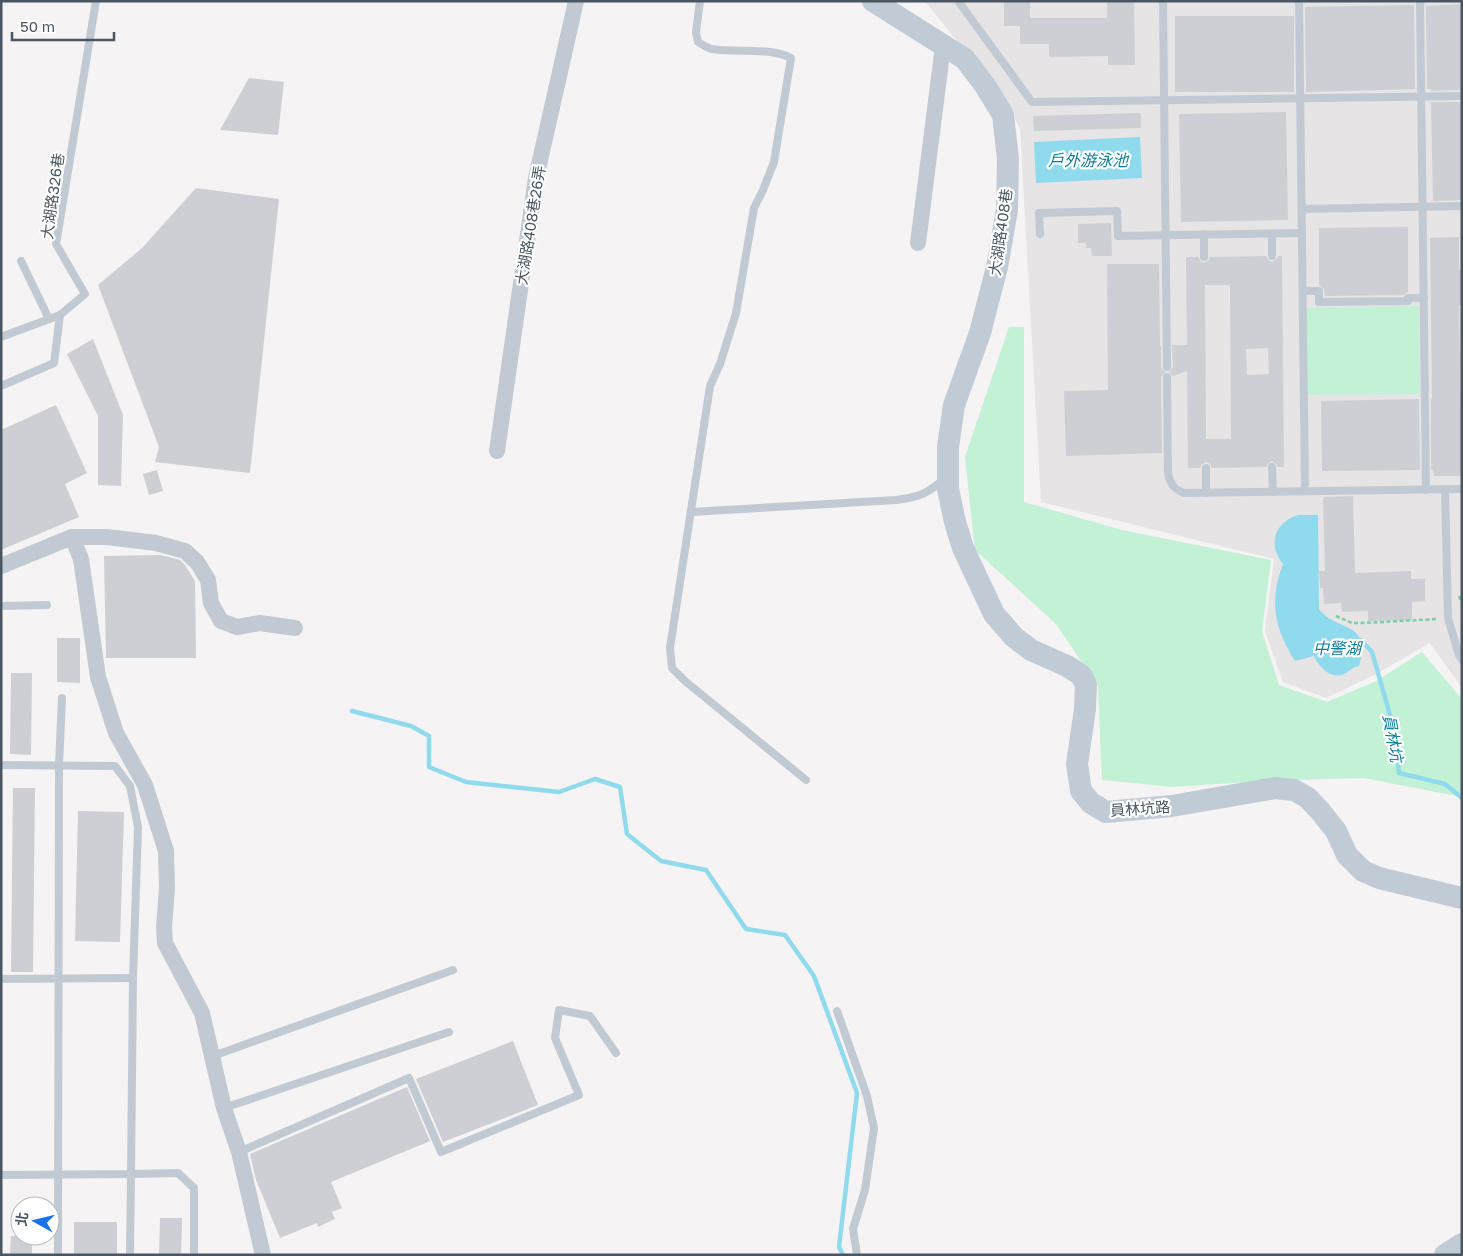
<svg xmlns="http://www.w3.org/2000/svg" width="1463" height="1256" font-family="'Golos Text','Noto Sans TC',sans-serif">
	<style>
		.education { fill: #e6e4e5 }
		.green { fill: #c3f1d5 }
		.water { fill: #90daee }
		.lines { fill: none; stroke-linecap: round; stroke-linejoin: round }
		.stream { stroke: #90daee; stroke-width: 4.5 }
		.building { fill: #cdcfd5; fill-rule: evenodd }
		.path { stroke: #7ad0a6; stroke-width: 2.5; stroke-dasharray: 4 2.5; stroke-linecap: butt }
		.lane { stroke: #c1cad2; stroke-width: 8 }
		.street { stroke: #c1cad2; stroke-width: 16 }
		.secondary { stroke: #c1cbd6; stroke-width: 22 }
		.labels { text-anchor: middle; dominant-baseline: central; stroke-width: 4.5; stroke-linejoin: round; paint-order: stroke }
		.street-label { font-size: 15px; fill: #4a5661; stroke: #fff }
		.water-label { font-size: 16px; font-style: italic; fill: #0c7c9b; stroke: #fff }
	</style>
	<rect width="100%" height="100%" fill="#f5f3f3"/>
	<path class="education" d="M925,1H1462V688L1430,643L1374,675L1326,698L1283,682L1265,631L1274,559L1041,502L1020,129L1008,104Z"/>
	<g class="green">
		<path d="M1419,306L1420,394L1307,395L1306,308Z"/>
		<path d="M1009,327H1024V502L1122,530L1271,560L1262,631L1279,685L1327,702L1376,681L1422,652L1462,699V797L1364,778L1262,781L1172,787L1102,780L1098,686L1056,624L975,550L965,457Z"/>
	</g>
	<g class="water">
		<path d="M1140,137L1142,178L1036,183L1034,142Z"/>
		<path d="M1298,515H1318L1319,609C1337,633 1372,619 1359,666C1351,667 1348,673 1342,675C1328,678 1319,666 1314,656L1295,661C1274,628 1269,601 1283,564C1267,544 1275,522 1298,515Z"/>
	</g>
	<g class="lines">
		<g class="stream">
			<path d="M1361,640L1372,652L1394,729L1399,773L1445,784L1462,798"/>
			<path d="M352,711L411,726L429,736V767L466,782L559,792L595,779L620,787L627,834L661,861L706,870L746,929L785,935L814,976L857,1093L839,1247L843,1255"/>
		</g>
	</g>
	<g class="building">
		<path d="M1004,1H1030V18H1107V1H1134L1135,65H1108V56L1049,57V44H1020V26H1004Z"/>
		<path d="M1462,4V90L1431,91V89H1427L1426,6Z"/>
		<path d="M1406,5H1414L1415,89L1306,92L1305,7Z"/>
		<rect x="1175" y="16" width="119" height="76"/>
		<path d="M249,78L284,82L278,135L220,130Z"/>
		<path d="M1431,102H1462V200L1433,201Z"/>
		<path d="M1286,112L1288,220L1181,222L1179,114Z"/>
		<path d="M1141,113V128L1034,131L1033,116Z"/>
		<path d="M196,188L279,199L250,473L155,462L159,447L98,285L142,248Z"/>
		<path d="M1111,223L1112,256H1092L1091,248H1086V243H1078V224Z"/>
		<path d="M1408,227V292L1403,295L1325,296L1324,289L1319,285V228Z"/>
		<path d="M1459,237V270H1462V305H1459L1462,476H1434L1433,470H1431V399H1432L1430,238Z"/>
		<path d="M1266,256L1269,261L1272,262L1277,259L1278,256H1282L1284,467H1278L1276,464L1272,461L1269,463L1266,467L1212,468L1209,463L1206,462L1201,465L1200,468H1188L1187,371L1173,376L1169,372L1173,367L1172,345H1187L1186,257H1198L1201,262L1204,263L1209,260L1210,257ZM1205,285H1230L1231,439H1206ZM1268,348L1269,374L1247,375L1246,349Z"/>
		<path d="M1107,264H1159L1160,346H1161V368L1165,372L1161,377L1162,453L1066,456L1064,391L1108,390Z"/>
		<path d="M93,339L123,415L121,486L98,485V416L67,354Z"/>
		<path d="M1419,399L1420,470L1322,471L1321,401Z"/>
		<path d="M56,405L87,473L65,484L79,517L1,550V430Z"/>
		<path d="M157,470L163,491L149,495L143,474Z"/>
		<path d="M1353,496L1355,573L1411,571V579H1425V601L1412,602V620L1368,621V611L1342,612L1341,603L1324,604L1323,588H1320L1319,571H1325L1323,497Z"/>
		<path d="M161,555L180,560L185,565L195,581L196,658H106L104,556Z"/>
		<path d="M57,638H80V683L57,682Z"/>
		<path d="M11,673H32L31,755L10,754Z"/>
		<path d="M13,788H35L33,972H11Z"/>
		<path d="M78,811L124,812L120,942L75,941Z"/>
		<path d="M513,1041L538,1105L443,1142L416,1079Z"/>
		<path d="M407,1087L430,1141L331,1182L342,1208L332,1212L335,1219L318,1227L317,1223L280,1238L256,1180L250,1154Z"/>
		<path d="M160,1218H182L181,1255H159Z"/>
		<rect x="74" y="1222" width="43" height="33"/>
		<path d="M11,1236H32V1255H10Z"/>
	</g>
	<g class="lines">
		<g class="path">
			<path d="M1459,596L1462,603"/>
			<path d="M1336,616L1352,623H1364L1438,619"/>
		</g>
		<g class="lane">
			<path d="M700,1L696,32L698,42C702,44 707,48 712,49C736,53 770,47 791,58L774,162L763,190L754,208L736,313L720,364L710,386L670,648L672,668L685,681L806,780"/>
			<path d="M958,1L1032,102L1462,96"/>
			<path d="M1163,1L1167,367"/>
			<path d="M1299,1L1305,491"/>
			<path d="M1420,1L1426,490"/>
			<path d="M1302,209L1462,206"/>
			<path d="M1040,234L1039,213L1117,211L1118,236L1302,233"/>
			<path d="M1204,234V257"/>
			<path d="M1272,234V256"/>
			<path d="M21,261L49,319"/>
			<path d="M1303,291H1319V302L1408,301V298H1424"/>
			<path d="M1,337L60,315L85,294L56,244L96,1"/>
			<path d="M1167,377L1168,473C1170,484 1174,489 1184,493L1462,489"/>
			<path d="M1,386L54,363L60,315"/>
			<path d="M1272,467L1273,492"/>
			<path d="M1445,489L1448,618L1459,655L1462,660"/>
			<path d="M1206,493V468"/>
			<path d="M691,512L896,500C920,497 926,494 945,479"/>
			<path d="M1,606L47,605"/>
			<path d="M1,765L115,766L130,786L138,827L133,978L131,1174L1,1175"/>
			<path d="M1,979L133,978"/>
			<path d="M837,1011L867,1096L874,1128L865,1190L853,1229L857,1255"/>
			<path d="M213,1056L453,970"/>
			<path d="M224,1108L449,1032"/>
			<path d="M239,1152L409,1078L441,1152L579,1095L555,1038L559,1010L590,1016L616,1053"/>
			<path d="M58,1255L59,765L62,698"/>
			<path d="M130,1255L131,1174L178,1173L194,1188V1255"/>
		</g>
		<g class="street">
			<path d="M918,243L943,46"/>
			<path d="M497,451L536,178L576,1"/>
			<path d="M72,537L81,559L98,677L116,733L145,785L166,851L167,888L164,927L165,943L202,1013L224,1108L239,1152L263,1255"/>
			<path d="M1,566L72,537H107L156,543L185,551L197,562L208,580L211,603L221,621L237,627L260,623L295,628"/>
		</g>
		<g class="secondary">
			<path d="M873,1L965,59L986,87L1003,115L1008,159L1007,210L997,267L980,333L954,405L948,447V489L955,522L963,548L994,614L1014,637L1031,650L1067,666L1081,675L1086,685L1085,709L1077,764L1081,791L1091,803L1106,812L1172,806L1275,788L1294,790L1308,798L1321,812L1336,831L1347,855L1363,871L1379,878L1462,898"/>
			<path d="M1445,1255L1462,1244"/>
		</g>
	</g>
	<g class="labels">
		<g class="street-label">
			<text transform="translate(52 196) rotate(-82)">大湖路326巷</text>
			<text transform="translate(530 225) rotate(-81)">大湖路408巷26弄</text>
			<text transform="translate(1000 232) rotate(-82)">大湖路408巷</text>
			<text transform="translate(1140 808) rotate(-4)">員林坑路</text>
		</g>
		<g class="water-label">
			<text x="1088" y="160">戶外游泳池</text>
			<text x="1337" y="648">中警湖</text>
			<text transform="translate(1393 738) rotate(80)">員林坑</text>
		</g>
	</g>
	<rect width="1463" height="1256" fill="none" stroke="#4a5661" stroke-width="5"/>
	<g transform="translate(35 1221) rotate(278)"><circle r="24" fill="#ffffff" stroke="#b7bbc0"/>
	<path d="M0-4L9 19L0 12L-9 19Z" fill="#1a73e8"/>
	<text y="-8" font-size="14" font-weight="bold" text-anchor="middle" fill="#4a5661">北</text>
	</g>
	<path d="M12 32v8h102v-8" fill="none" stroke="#4a5661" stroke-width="2.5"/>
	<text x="20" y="32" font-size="15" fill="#4a5661" stroke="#ffffff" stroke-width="4" paint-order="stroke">50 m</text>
</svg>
